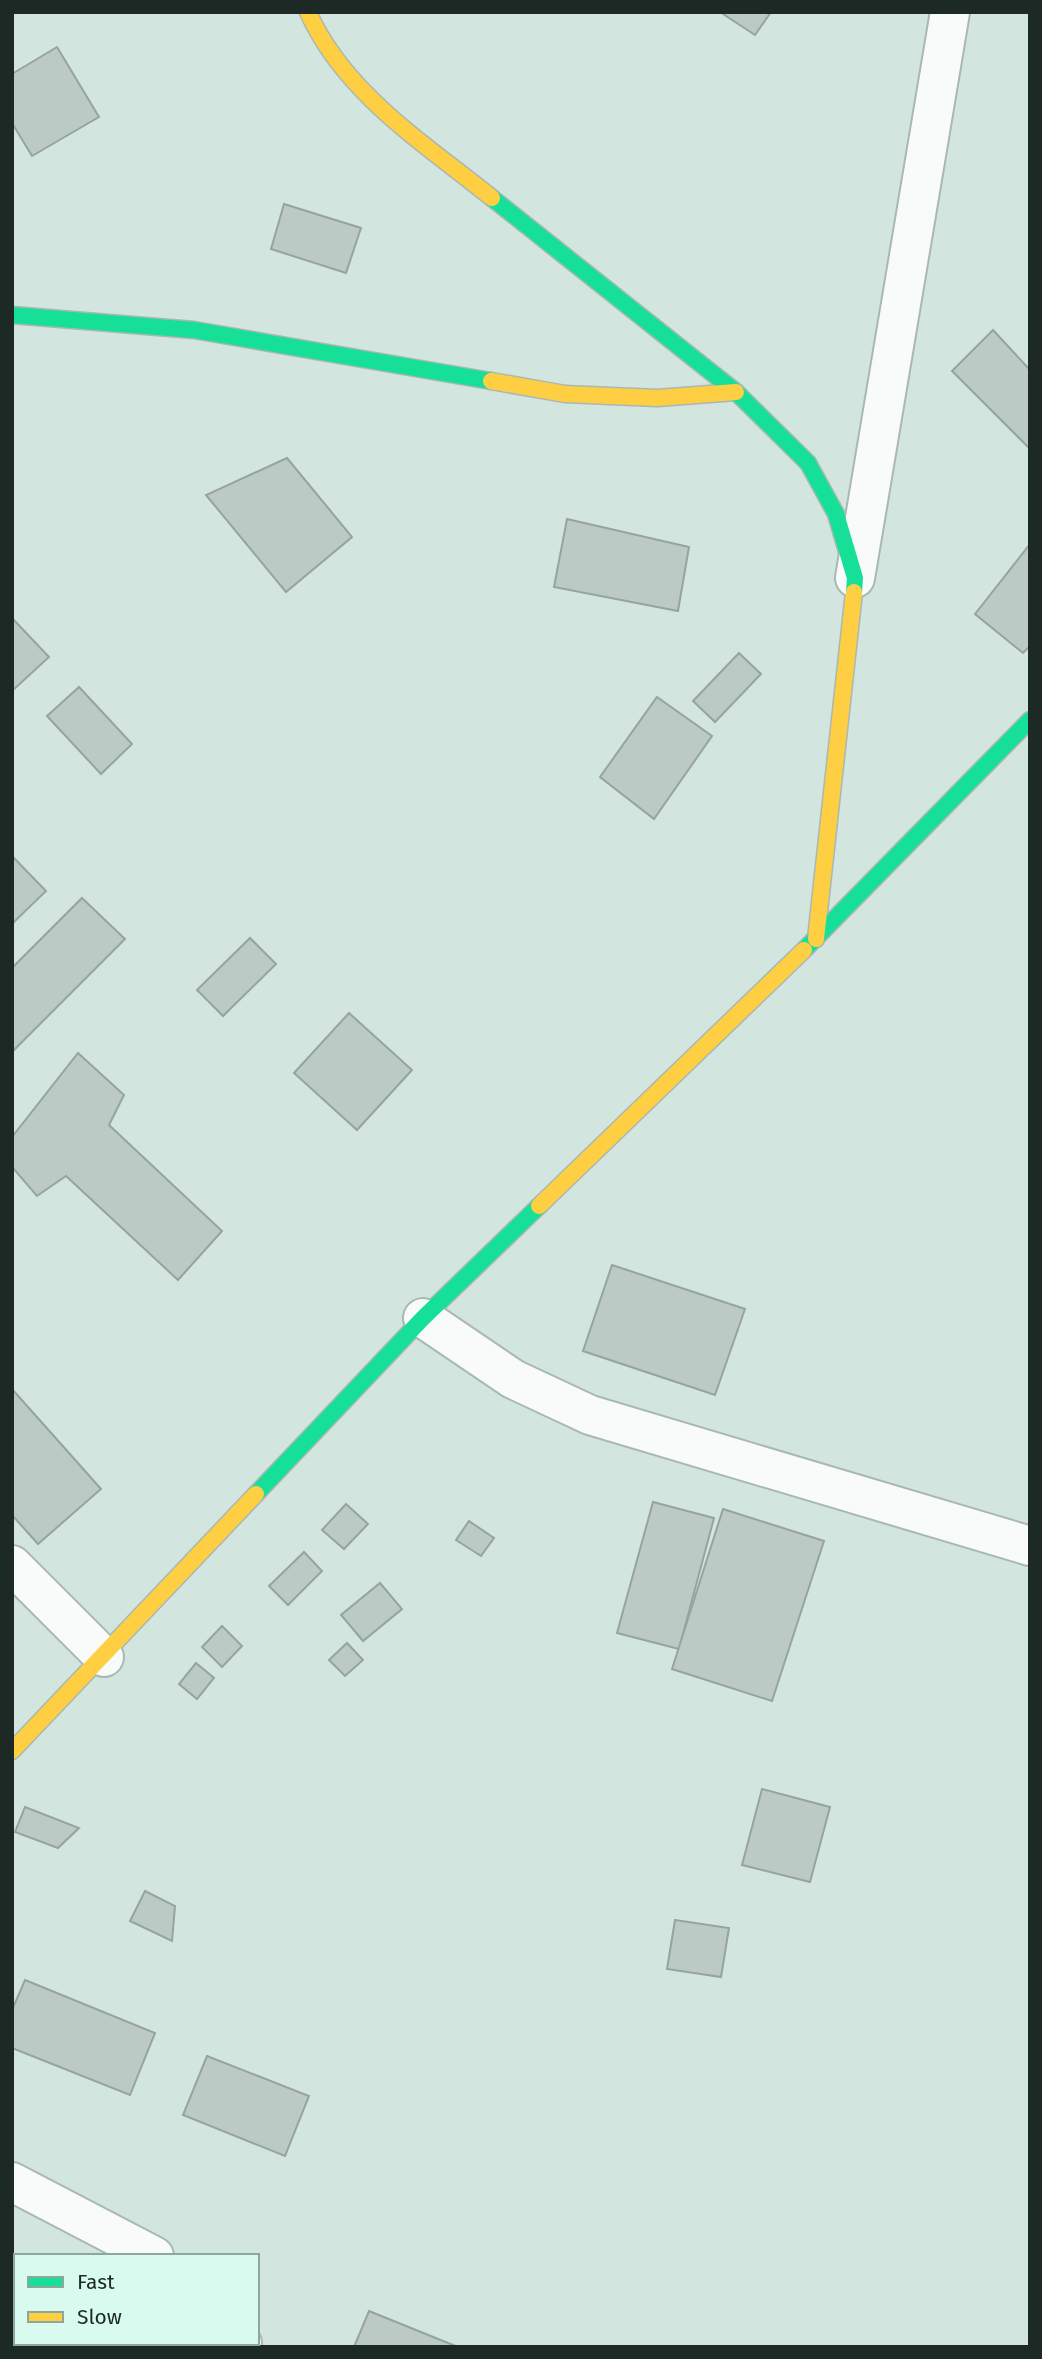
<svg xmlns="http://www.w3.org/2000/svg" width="1042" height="2359" font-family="'Fira Sans',sans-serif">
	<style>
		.building { fill: #bbcac5; stroke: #96a4a0; stroke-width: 2 }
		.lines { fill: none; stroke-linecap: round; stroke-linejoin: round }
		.street-casing { stroke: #a9b8b3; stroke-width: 42 }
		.fast-casing { stroke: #a9b8b3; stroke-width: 19 }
		.slow-casing { stroke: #a9b8b3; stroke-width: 19 }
		.street { stroke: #f8fbfa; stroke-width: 38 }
		.fast { stroke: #16e098; stroke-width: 16 }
		.slow { stroke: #ffcf43; stroke-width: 16 }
	</style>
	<rect width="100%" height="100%" fill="#d3e5df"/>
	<g class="building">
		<path d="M720,12H771L755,35Z"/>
		<path d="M57,47L99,117L32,156L12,123V74Z"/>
		<path d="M284,204L361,228L346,273L271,249Z"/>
		<path d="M993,330L1030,370V449L952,371Z"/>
		<path d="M287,458L352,537L286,592L206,495Z"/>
		<path d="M567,519L689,547L678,611L554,587Z"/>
		<path d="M1030,544V646L1023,653L975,614Z"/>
		<path d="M12,618L49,657L12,691Z"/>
		<path d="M739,653L761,674L715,722L693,701Z"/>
		<path d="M79,687L132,744L101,774L47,716Z"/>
		<path d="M657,697L712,736L654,819L600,777Z"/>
		<path d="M12,856L46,891L12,924Z"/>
		<path d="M82,898L125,939L12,1052V968Z"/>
		<path d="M250,938L276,964L223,1016L197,990Z"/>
		<path d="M349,1013L412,1070L357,1130L294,1073Z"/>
		<path d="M78,1053L124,1095L109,1125L222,1231L178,1280L66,1176L37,1196L12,1167V1137Z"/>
		<path d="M612,1265L745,1309L715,1395L583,1351Z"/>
		<path d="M12,1389L101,1489L38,1544L12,1515Z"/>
		<path d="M653,1502L714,1518L679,1649L617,1633Z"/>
		<path d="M346,1504L368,1524L344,1549L322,1530Z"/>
		<path d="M723,1509L824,1541L772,1701L672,1669Z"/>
		<path d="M469,1521L494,1538L481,1556L456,1540Z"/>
		<path d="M304,1552L322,1571L288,1605L269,1586Z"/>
		<path d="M380,1583L402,1609L363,1641L341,1615Z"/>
		<path d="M222,1626L242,1646L222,1667L202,1647Z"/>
		<path d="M347,1643L363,1660L345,1676L329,1660Z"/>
		<path d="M196,1663L214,1678L197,1699L179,1684Z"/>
		<path d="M762,1789L830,1807L810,1882L742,1865Z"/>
		<path d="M25,1807L79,1828L58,1848L15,1832Z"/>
		<path d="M145,1891L175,1906L172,1941L130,1921Z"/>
		<path d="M675,1920L729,1928L721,1977L667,1969Z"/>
		<path d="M25,1980L155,2033L130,2095L12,2048V2010Z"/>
		<path d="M207,2056L309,2096L285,2156L183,2115Z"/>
		<path d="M369,2311L458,2347H354Z"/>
	</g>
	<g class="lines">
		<g class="street-casing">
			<g id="street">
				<path d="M855,578L950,12"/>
				<path d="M423,1318L513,1379L590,1415L1030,1546"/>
				<path d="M12,1565L104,1657"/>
				<path d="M12,2182L154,2256"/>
				<path d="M242,2347V2343"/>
			</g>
		</g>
		<g class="fast-casing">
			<g id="fast">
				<path d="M492,198L736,392L808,463L836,514L855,578L854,592"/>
				<path d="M12,315L194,330L491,381"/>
				<path d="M804,950L1030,720"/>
				<path d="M256,1494L423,1318L539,1206"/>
			</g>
		</g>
		<g class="slow-casing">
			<g id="slow">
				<path d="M308,12C344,93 425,144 492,198"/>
				<path d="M491,381L565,394L657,398L736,392"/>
				<path d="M816,939L854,592"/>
				<path d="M539,1206L804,950"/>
				<path d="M12,1751L256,1494"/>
			</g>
		</g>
		<use href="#street" class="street"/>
		<use href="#fast" class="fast"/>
		<use href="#slow" class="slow"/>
	</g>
	<rect width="1042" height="2359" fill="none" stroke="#1c2925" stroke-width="28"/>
	<rect x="14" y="2254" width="245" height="91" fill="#d8faef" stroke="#8da69e" stroke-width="2"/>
	<rect x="28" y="2277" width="35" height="10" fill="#16e098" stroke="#8da69e" stroke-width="2"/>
	<text x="77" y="2289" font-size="21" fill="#1c2925">Fast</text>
	<rect x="28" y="2312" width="35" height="10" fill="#ffcf43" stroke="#8da69e" stroke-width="2"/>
	<text x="77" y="2324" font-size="21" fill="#1c2925">Slow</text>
</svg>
